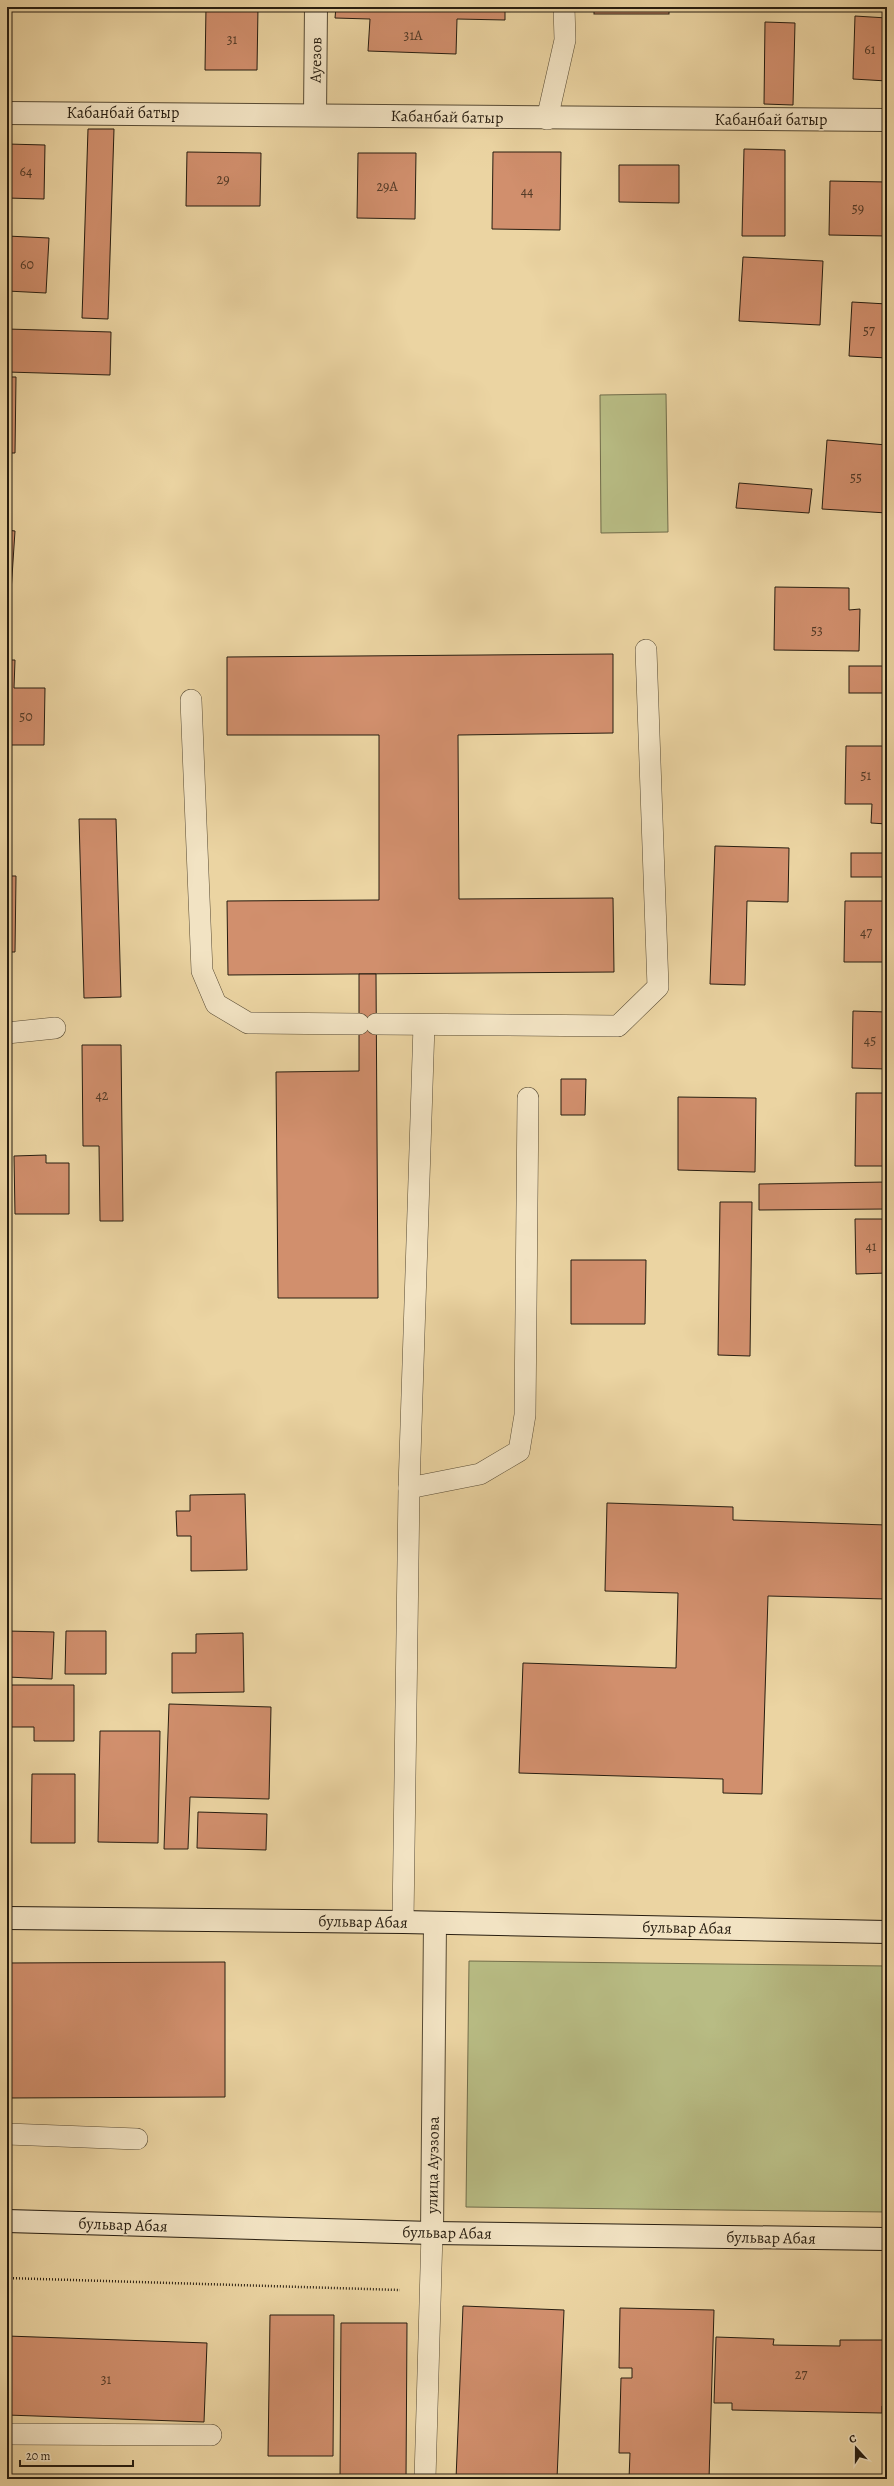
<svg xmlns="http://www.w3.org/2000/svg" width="894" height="2486" font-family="Alegreya,serif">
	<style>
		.green { fill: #b8bc84; stroke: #706c4a }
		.building { fill: #d18f6d; stroke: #271d10 }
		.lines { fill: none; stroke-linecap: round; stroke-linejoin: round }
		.lane-casing { stroke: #584b34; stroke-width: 22 }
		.street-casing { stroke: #584b34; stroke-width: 24 }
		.secondary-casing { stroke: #271d10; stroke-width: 24 }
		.path { stroke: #271d10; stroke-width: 2.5; stroke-dasharray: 1 2; stroke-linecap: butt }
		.lane { stroke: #f2e3c3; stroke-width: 21 }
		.street { stroke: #f2e3c3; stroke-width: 22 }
		.secondary { stroke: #f2e3c3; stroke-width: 22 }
		.labels { text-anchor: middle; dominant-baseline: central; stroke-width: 3; stroke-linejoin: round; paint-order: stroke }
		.number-label { font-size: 14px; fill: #523a27 }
		.street-label { font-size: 16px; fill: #271d10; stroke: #f2e3c3 }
	</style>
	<rect width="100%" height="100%" fill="#ebd4a2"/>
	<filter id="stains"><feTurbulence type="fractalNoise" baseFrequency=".005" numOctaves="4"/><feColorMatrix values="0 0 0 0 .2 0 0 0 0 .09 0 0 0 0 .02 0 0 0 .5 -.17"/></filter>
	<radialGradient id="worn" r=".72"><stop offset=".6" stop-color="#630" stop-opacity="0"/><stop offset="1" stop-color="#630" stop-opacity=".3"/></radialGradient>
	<g class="green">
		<path d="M666,394L668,532L601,533L600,395Z"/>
		<path d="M469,1961L887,1966V2212L466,2207Z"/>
	</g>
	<g class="building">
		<path d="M206,7H258L257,70H205Z"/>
		<path d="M336,7H505V20L457,19L456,54L368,51L370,19L335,18Z"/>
		<rect x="594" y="7" width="75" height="7"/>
		<path d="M855,16L887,18V81L853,79Z"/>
		<path d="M765,22L795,23L793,105L764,104Z"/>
		<path d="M88,129H114L108,319L82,318Z"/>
		<path d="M7,144L45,145L44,199L7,198Z"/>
		<path d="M744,149L785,150V236H742Z"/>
		<path d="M187,152L261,153L260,206H186Z"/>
		<path d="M493,152H561L560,230L492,229Z"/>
		<path d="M358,153H416L415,219L357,218Z"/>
		<path d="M619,165H679V203L619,202Z"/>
		<path d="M830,181L887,182V236L829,235Z"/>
		<path d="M7,236L49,238L46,293L7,291Z"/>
		<path d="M743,257L823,261L820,325L739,321Z"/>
		<path d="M852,302L887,304V358L849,356Z"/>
		<path d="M7,329L111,332L110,375L7,372Z"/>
		<path d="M7,377H16L15,453H7Z"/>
		<path d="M827,440L887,445V513L822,509Z"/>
		<path d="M739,483L812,489L809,513L736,508Z"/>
		<path d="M7,530L15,531L11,592H7Z"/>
		<path d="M775,587L849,588V610L860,609L859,651L774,650Z"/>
		<path d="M613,654V733L458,735L459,899L613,898L614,972L228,975L227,901L379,900V735H227V657Z"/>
		<path d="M7,660H15L14,688H45L44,745H7Z"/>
		<rect x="849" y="666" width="38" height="27"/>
		<path d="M846,746H887V824L871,823L872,804H845Z"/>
		<path d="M79,819H116L121,997L84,998Z"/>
		<path d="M715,846L789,848L788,902L747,901L745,985L710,984Z"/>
		<rect x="851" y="853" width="36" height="24"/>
		<path d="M7,876H16L15,952H7Z"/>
		<path d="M845,901H887V962H844Z"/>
		<path d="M359,974H376L378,1298H278L276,1072L359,1071Z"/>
		<path d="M853,1011L887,1012V1069L852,1068Z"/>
		<path d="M82,1045H121L123,1221H100L99,1146H83Z"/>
		<path d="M7,1050L8,1119H7Z"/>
		<path d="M561,1079H586L585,1115H561Z"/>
		<path d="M856,1093H887V1166H855Z"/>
		<path d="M678,1097L756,1098L755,1172L678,1170Z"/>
		<path d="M46,1155V1163H69V1214H15L14,1156Z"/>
		<path d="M887,1182V1209L759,1210V1184Z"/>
		<path d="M720,1202H752L750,1356L718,1355Z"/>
		<path d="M855,1219H887V1273L856,1274Z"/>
		<path d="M571,1260H646L645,1324H571Z"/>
		<path d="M245,1494L247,1570L191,1571V1536H177L176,1511H190V1495Z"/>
		<path d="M607,1503L733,1507V1520L887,1525V1599L768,1596L762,1794L723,1793V1779L519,1773L523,1663L676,1668L678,1593L605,1591Z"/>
		<path d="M7,1631L54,1632L52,1679L7,1677Z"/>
		<path d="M66,1631H106V1674H65Z"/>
		<path d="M243,1633L244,1692L172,1693V1653H196V1634Z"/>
		<path d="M7,1685H74V1741H34V1727H7Z"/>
		<path d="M169,1704L271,1707L269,1799L190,1797L188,1849H164Z"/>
		<path d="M100,1731H160L158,1843L98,1842Z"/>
		<path d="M32,1774H75V1843H31Z"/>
		<path d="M198,1812L267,1814L266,1850L197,1848Z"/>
		<path d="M225,1962V2097L7,2098V1963Z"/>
		<path d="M463,2306L564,2310L557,2479H456Z"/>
		<path d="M620,2308L714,2310L709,2479H629L630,2453H619L621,2378H632V2368H619Z"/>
		<path d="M270,2315H334L333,2456H268Z"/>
		<path d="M341,2323H407L406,2479H340Z"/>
		<path d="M7,2336L207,2343L204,2422L7,2415Z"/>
		<path d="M716,2337L774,2339L773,2345L840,2346V2340H887V2406H882V2413L732,2410V2403H714Z"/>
	</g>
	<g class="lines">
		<g class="lane-casing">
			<g id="lane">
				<path d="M547,119L565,40L564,7"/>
				<path d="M191,700L202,971L216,1004L248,1023L359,1024"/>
				<path d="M376,1024L618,1026L658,987L646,650"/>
				<path d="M7,1033L55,1028"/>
				<path d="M409,1488L480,1474L519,1451L525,1415L528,1098"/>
				<path d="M403,1922L409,1488L424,1025"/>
				<path d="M7,2134L137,2139"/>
				<path d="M7,2434L211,2435"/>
				<path d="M425,2479L432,2233"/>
			</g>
		</g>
		<g class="street-casing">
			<g id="street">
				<path d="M7,113C300,114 594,119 887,120"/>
				<path d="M315,114L316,7"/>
				<path d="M432,2233L435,1923"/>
			</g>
		</g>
		<g class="secondary-casing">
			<g id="secondary">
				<path d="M7,1918L403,1922L887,1932"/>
				<path d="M7,2221L432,2233L887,2239"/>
			</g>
		</g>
		<path class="path" d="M7,2278L400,2290"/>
		<use href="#lane" class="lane"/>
		<use href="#street" class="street"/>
		<use href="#secondary" class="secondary"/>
	</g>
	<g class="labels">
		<g class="number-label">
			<text x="413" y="35">31А</text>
			<text x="232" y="39">31</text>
			<text x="870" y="49">61</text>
			<text x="26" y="171">64</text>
			<text x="223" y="179">29</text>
			<text x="387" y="186">29А</text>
			<text x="527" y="191">44</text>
			<text x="858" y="208">59</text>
			<text x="27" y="264">60</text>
			<text x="869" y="330">57</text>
			<text x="856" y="477">55</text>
			<text x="817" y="630">53</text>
			<text x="26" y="716">50</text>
			<text x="866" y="775">51</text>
			<text x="866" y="932">47</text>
			<text x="870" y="1040">45</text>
			<text x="102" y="1095">42</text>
			<text x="871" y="1246">41</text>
			<text x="801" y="2374">27</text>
			<text x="106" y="2379">31</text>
		</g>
		<g class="street-label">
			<text transform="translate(316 60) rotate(-89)">Ауезов</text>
			<text x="123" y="113">Кабанбай батыр</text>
			<text transform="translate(447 117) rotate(1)">Кабанбай батыр</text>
			<text x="771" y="120">Кабанбай батыр</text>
			<text transform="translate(363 1922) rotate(1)">бульвар Абая</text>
			<text transform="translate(687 1928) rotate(1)">бульвар Абая</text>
			<text transform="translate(433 2165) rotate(-89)">улица Ауэзова</text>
			<text transform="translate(123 2225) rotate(2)">бульвар Абая</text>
			<text transform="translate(447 2233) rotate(1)">бульвар Абая</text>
			<text transform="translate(771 2238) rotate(1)">бульвар Абая</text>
		</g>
	</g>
	<rect width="894" height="2486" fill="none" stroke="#ebd4a2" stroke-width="24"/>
	<rect x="8" y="8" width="878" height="2470" fill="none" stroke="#271d10" stroke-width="2"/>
	<rect x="12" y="12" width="870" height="2462" fill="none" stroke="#271d10"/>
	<g transform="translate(856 2448) rotate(339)" stroke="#f2e3c3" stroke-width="3" paint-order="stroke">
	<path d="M0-3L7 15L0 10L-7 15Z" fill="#271d10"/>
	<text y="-6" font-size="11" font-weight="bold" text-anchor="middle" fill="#271d10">С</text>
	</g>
	<path d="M20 2460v6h113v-6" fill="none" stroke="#271d10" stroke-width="2"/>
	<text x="26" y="2460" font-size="12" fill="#271d10" stroke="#f2e3c3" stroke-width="3" paint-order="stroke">20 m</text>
	<rect width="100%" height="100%" filter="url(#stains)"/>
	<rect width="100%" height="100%" fill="url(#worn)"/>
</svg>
